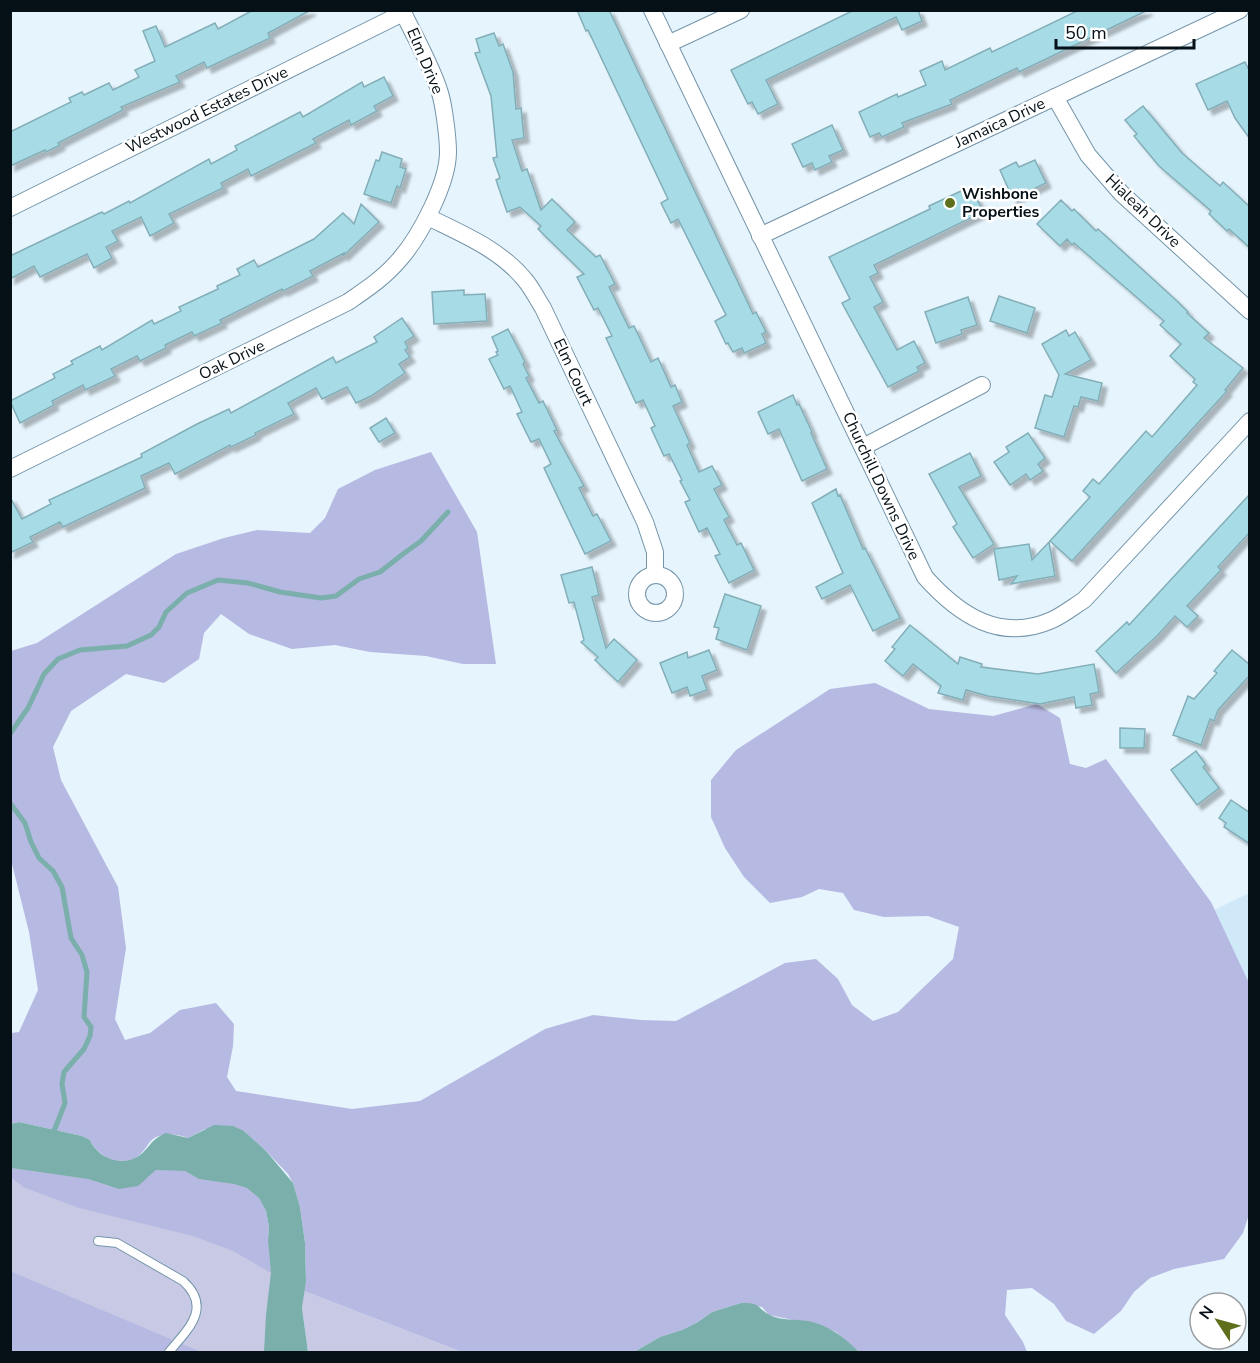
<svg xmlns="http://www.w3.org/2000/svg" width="1260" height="1363" font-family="'Nunito Sans',sans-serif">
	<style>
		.built { fill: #d0e9f9 }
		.green { fill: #c8cae5 }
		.forest { fill: #b6b9e1 }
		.water { fill: #7aafab }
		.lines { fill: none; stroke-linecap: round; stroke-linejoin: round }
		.stream { stroke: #7aafab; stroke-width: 5 }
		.building { fill: #a7dce7; stroke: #83aeb7; stroke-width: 1.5; filter: url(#shadow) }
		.lane-casing { stroke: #7495a9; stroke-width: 10 }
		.street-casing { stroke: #7495a9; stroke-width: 18 }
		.lane { stroke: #fff; stroke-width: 8 }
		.street { stroke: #fff; stroke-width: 16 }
		.poi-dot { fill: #5e6f1c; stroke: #fff; stroke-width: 2 }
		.labels { text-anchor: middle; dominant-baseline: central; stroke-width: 5; stroke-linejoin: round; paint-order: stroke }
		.street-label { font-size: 16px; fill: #051017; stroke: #fff }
		.poi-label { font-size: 16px; font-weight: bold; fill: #051017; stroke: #fff; text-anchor: start }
	</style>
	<defs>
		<filter id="shadow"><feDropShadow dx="5" dy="5" stdDeviation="1.5" flood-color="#0004"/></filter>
	</defs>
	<rect width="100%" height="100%" fill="#e6f4fd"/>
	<path class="built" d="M1249,893V1006L1206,914Z"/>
	<g class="green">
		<path d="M10,1151L254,1164L292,1352H11Z"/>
		<path d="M304,1291L462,1352H308L302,1308Z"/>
	</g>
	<g class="forest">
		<path d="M431,452L477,532L496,664H463L426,656L370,652L335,645L292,649L249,634L221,614L204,633L199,659L164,683L126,674L71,711L53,747L61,780L118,887L126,948L115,1019L125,1040L150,1033L180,1010L216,1003L234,1024L233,1046L227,1077L236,1091L352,1109L420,1101L545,1029L593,1015L641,1020L676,1021L785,963L816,959L838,979L852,1005L873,1021L898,1012L953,959L959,927L928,916L884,917L854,910L843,893L819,889L802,897L770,903L744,877L725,848L711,817V780L736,750L830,689L875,683L929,709L993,716L1037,704L1060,718L1070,764L1086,768L1106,759L1211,902L1249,983L1250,1211L1243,1233L1224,1259L1174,1269L1150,1278L1134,1292L1121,1311L1094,1334L1066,1321L1054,1304L1032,1288L1007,1290L1005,1315L1023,1342L1027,1352H859L836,1332L822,1326L769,1315L762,1307L741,1303L712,1312L698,1322L682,1330L660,1337L634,1352H462L304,1291L306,1281L305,1243L300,1207L293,1183L288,1174L266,1151L244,1131L205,1129L188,1138C179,1134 166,1133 156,1137C148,1141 145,1152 137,1157C119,1167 97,1156 90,1140L82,1136L19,1122L11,1124V1033L19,1032L38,990L29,932L11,860V651L37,643L176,554L224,538L257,530L310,533L325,518L338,489L375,470Z"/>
		<path d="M10,1168L88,1179L108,1186L148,1178L156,1170L185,1171L199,1179L234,1184L247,1188L259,1198L266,1211L269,1227L268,1241L271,1273L233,1251L193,1236L79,1208L23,1187L11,1177Z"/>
		<path d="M10,1271L201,1352H11Z"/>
	</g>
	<g class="water">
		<path d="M19,1122L82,1136L90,1140C97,1157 120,1167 137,1157C150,1149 149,1140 166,1133L188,1138L214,1125L233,1126L244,1131L266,1151L293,1183L300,1207L305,1243L306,1281L302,1308L308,1352H264L266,1315L271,1273L268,1241L269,1227L266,1211L259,1198L247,1188L234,1184L199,1179L185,1171L156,1170L138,1186L119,1189L88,1179L11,1168V1124Z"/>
		<path d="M741,1303C762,1302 757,1309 770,1315C782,1321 795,1319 808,1321C829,1325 845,1338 859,1352H634L660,1337L682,1330L698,1322L712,1312Z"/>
	</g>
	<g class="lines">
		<g class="stream">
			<path d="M10,734L28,708L44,674L58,659L80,650L127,646L151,635L159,627L166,612L187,593L218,580L248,583L280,592L321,598L336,596L359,579L380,572L403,554L421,541L448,512"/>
			<path d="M10,803L25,823L31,842L39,858L53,871L62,887L71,938L82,955L87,972L84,1017L91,1027L90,1036L84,1049L64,1072L62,1084L65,1103L54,1131L50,1134"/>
		</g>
	</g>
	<g class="building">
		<path d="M253,10H311L268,33L270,38L207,68L204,62L176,76L180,82L121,107L123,110L58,143L60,145L46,152L45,150L10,166V132L71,102L69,98L82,92L84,95L109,83L113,90L139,77L135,70L155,61L143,31L156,26L165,47L215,23L218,29Z"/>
		<path d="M577,10H609L753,314L756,312L766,332L762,334L766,343L744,353L742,348L733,352L728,343L726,344L715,321L726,315L678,219L671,223L661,203L668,199L588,30L586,31Z"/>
		<path d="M854,10H918L922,21L902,30L896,17L766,80L778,104L758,114L752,102L748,104L731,70Z"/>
		<path d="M1079,10H1148L1019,72L1017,68L950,100L952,104L902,123L904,127L882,137L879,133L870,137L859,112L897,94L898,97L926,85L920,71L942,61L945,70L990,48L992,52Z"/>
		<path d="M494,33L499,46L503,44L513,72L516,109L521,108L524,138L512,140L522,171L527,169L541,210L552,199L575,222L567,230L596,257L600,255L615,284L609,287L629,328L634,326L651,362L658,358L671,387L675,385L682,402L673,406L690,443L687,445L699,472L712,466L722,485L714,489L729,517L724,520L737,545L741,543L754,570L729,583L715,556L720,554L707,528L699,532L685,502L690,500L680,481L682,480L669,454L664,456L651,428L655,426L643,400L636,403L606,338L612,336L598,308L594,310L577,277L584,274L538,229L541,226L520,207L507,212L496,180L500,178L493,158L497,157L491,96L475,53L480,52L476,39Z"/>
		<path d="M1245,62L1250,72V139L1235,118L1227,101L1208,110L1196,84Z"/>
		<path d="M384,77L393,96L374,106L377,111L351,125L349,120L313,139L316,143L251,176L248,169L221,183L223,188L169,214L174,223L150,236L141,217L112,231L118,241L106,247L112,258L94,268L87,254L40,277L34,266L10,279V256L102,212L104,214L129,201L130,203L209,159L211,164L237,150L235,146L300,112L303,117L362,82L364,87Z"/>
		<path d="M1143,106L1182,153L1220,186L1223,182L1250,207V248L1229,229L1227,231L1209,214L1211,211L1159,166L1134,136L1137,134L1125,120Z"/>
		<path d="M832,125L843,150L829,156L832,162L815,170L812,163L803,167L792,144Z"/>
		<path d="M382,152L402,159L400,167L406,169L400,188L397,186L391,203L364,194L376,160L379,161Z"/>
		<path d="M1035,160L1046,183L1013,199L1000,170L1016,162L1019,167Z"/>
		<path d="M961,191L965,197L974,193L983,212L874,265L878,273L870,277L883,302L874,307L897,350L914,341L925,363L917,367L919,371L888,387L842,303L850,299L829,257L930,209L929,206Z"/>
		<path d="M1061,200L1072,211L1074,209L1096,231L1098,229L1177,301L1188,312L1187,313L1209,333L1204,338L1243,368L1225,390L1227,391L1072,561L1050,541L1090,497L1083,491L1093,479L1099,484L1146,431L1152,437L1197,385L1193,382L1195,379L1170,356L1181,344L1160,325L1164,321L1074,243L1072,245L1067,239L1060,246L1037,224Z"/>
		<path d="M361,204L379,222L343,256L344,253L310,271L313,276L283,291L282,289L220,320L222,323L194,336L192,332L165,345L166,348L140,361L137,356L111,369L115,376L85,390L83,385L52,401L54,405L20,423L10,401L55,378L53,374L73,364L71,361L100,346L102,350L152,320L154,324L181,311L179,307L218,289L217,286L240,275L237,269L254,260L258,267L314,239L343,213L354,224Z"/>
		<path d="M464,290V295L485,294L487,321L434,324L432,292Z"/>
		<path d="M999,296L1035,308L1027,333L990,321Z"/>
		<path d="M968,297L977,325L961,330L962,334L936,343L925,312Z"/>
		<path d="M402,318L414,336L405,342L408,348L405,350L410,357L399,364L405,373L371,396L356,403L347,387L322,399L316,388L288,403L294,414L255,433L256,435L231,447L230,445L175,474L169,463L141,476L145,488L63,527L60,522L30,537L33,542L10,553V497L22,519L51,504L49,500L142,457L141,454L197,424L229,409L231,413L333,357L336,363L377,342L374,337Z"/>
		<path d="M508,329L525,362L523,364L529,376L526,378L539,403L543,401L557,430L554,431L584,486L579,488L593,516L597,514L611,541L585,554L544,468L551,464L539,439L531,442L517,414L522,412L510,386L504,389L489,359L498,355L496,352L498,351L492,337Z"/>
		<path d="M1066,330L1069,336L1075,332L1091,360L1065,374L1102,383L1098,401L1081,397L1078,407L1074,406L1064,437L1035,428L1045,395L1052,397L1059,375L1042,344Z"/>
		<path d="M793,395L797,405L799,404L812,432L811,433L827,469L802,481L779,429L768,434L758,412Z"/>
		<path d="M386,418L395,433L379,442L370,428Z"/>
		<path d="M1028,433L1045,458L1038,464L1043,471L1030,480L1026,474L1010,485L994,462L1009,452L1006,447Z"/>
		<path d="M970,453L981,476L959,487L994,544L973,558L953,527L957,524L929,474Z"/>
		<path d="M836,489L838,496L840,495L863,549L865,548L900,618L873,631L850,585L822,599L816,587L843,573L812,503Z"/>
		<path d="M1250,494V532L1218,567L1221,570L1187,606L1198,616L1187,627L1175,616L1157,636L1116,673L1096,651L1127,622L1129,625Z"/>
		<path d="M1049,542L1055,576L1011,584L1017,576L999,580L994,549L1029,544L1032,560Z"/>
		<path d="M592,567L599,595L592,597L606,648L614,639L637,660L618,682L595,660L598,657L581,642L584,640L574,602L569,603L561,575Z"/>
		<path d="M725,594L761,606L747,650L716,639L719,628L714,627Z"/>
		<path d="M910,625L958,664L960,657L982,664L981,667L1038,674L1094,664L1099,692L1090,694L1092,705L1076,708L1074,697L1040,704L988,696L966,690L963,700L938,693L941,686L913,664L903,676L885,661L895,649L892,647Z"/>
		<path d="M709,650L717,670L702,676L707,690L690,696L687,687L672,693L660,663L687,652L688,658Z"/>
		<path d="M1232,650L1250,665V675L1218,710L1214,721L1210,719L1201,745L1173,735L1188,696L1194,699L1217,673L1214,671Z"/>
		<path d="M1120,728L1145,729L1144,748H1120Z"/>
		<path d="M1196,751L1206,765L1203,767L1219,788L1197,805L1171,770Z"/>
		<path d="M1231,800L1250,813V844L1224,827L1226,823L1219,818Z"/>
	</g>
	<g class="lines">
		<g class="lane-casing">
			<path id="lane" d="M98,1241L117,1243L183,1281C213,1308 187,1330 169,1352"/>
		</g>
		<g class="street-casing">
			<g id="street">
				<path d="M652,10L925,577C959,615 1000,643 1052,620C1063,615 1073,607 1084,600L1250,421"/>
				<path d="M668,44L741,10"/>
				<path d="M1055,97L1088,155L1121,193L1250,311"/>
				<path d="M10,208L403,13"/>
				<path d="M428,217C462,234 500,249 525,280C532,288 537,299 543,308L645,522L655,552V575"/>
				<path d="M760,236L1240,10"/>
				<path d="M863,447L982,385"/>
				<path d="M10,469L348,302C367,289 385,277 400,259C420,236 448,183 448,152C448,138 444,106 440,93C431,64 415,38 402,10"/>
				<circle cx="656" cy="594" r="19"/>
			</g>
		</g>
		<use href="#lane" class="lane"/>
		<use href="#street" class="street"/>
	</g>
	<circle class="poi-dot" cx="950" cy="203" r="6"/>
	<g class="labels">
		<g class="street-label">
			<text transform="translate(425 61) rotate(67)">Elm Drive</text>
			<text transform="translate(207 110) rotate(-26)">Westwood Estates Drive</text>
			<text transform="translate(1000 123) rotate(-25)">Jamaica Drive</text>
			<text transform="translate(1143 211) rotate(44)">Hialeah Drive</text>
			<text transform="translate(232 360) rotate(-26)">Oak Drive</text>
			<text transform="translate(573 372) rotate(65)">Elm Court</text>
			<text transform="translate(881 486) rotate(65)">Churchill Downs Drive</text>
		</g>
		<g class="poi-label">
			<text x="962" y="194">Wishbone<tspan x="962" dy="18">Properties</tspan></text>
		</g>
	</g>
	<rect width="1260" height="1363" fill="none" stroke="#051017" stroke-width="24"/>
	<g transform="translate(1218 1321) rotate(306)"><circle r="28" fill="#ffffff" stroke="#9b9fa2" stroke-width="1.5"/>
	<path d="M0-4.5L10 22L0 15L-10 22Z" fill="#5e6f1c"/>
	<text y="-9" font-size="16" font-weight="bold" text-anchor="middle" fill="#051017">N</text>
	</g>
	<path d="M1056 39v9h138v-9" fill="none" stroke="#051017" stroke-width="3"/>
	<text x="1065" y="39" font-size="18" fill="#051017" stroke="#ffffff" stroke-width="4.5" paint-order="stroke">50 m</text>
</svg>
